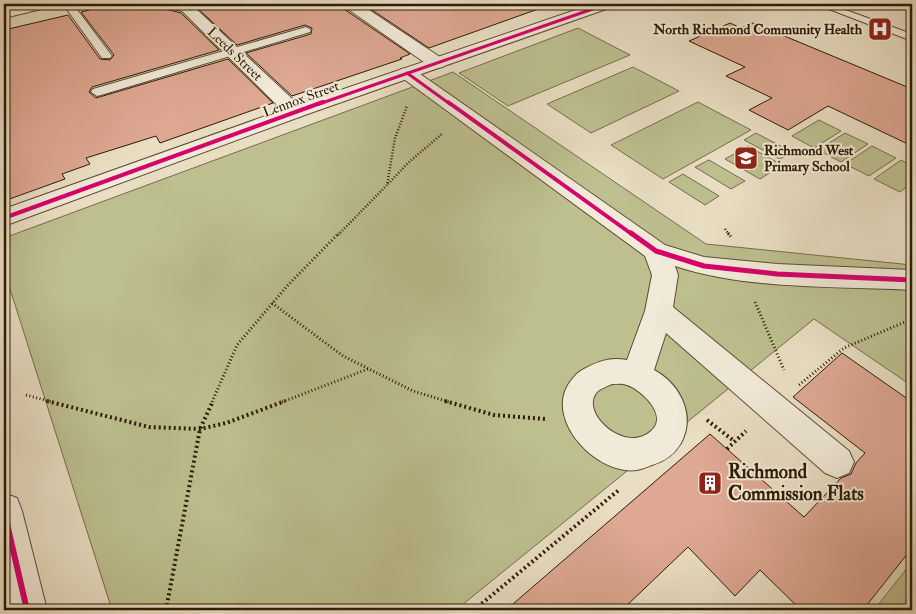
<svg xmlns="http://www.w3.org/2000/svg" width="916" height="614" font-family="'IM FELL Double Pica',serif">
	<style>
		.green { fill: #bdbf8f; stroke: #756c4a }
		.building { fill: #dea893; stroke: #2d1a04 }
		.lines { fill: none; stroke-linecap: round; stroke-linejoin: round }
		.service-casing { stroke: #5c4b34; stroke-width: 2 }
		.minor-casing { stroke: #5c4b34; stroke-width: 2 }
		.tertiary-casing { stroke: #5c4b34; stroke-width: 2 }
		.path-far2 { stroke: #2d1a04; stroke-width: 2.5; stroke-dasharray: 1 2; stroke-linecap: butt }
		.path-far1 { stroke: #2d1a04; stroke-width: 3; stroke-dasharray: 1 2.5; stroke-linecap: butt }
		.path { stroke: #2d1a04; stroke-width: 4; stroke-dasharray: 2 3; stroke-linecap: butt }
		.service { fill: #f1ead8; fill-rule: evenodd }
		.minor { fill: #f1ead8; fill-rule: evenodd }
		.tertiary { fill: #f1ead8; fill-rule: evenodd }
		.cycleway-far3-casing { stroke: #f1ead8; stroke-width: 5 }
		.cycleway-far2-casing { stroke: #f1ead8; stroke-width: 6 }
		.cycleway-far1-casing { stroke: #f1ead8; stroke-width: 8 }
		.cycleway-casing { stroke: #f1ead8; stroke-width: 9 }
		.cycleway-far3 { stroke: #d6006c; stroke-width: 3 }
		.cycleway-far2 { stroke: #d6006c; stroke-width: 4 }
		.cycleway-far1 { stroke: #d6006c; stroke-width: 5 }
		.cycleway { stroke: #d6006c; stroke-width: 6 }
		.labels { text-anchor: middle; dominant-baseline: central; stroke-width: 4; stroke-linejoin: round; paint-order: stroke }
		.far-poi-label { font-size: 14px; font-weight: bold; fill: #2d1a04; stroke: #f1ead8; text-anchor: end }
		.far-street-label { font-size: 14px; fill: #2d1a04; stroke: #f1ead8 }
		.near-poi-label { font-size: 19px; font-weight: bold; fill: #2d1a04; stroke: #f1ead8; text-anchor: start }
	</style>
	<rect width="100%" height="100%" fill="#e9dec3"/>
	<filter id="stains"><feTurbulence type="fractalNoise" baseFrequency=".004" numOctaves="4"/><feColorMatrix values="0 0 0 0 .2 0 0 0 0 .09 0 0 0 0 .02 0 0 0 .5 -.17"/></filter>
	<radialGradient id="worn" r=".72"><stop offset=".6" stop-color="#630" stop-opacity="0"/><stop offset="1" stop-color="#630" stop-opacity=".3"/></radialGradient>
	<g class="green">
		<path d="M578,28L630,55L508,106L459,73Z"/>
		<path d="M633,67L679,91L591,133L547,104Z"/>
		<path d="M453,72L706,244L912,265V386L814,319L456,610H112L4,270V238Z"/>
		<path d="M698,102L751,130L663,179L611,145Z"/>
		<path d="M819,120L841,131L814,148L792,136Z"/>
		<path d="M756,133L792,152L780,159L744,140Z"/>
		<path d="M845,133L868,144L841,162L818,150Z"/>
		<path d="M748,146L782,165L760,179L725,159Z"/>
		<path d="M872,146L896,158L869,176L845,164Z"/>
		<path d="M709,160L745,181L731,189L695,167Z"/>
		<path d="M901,160L912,166V183L900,192L874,179Z"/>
		<path d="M683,174L719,196L705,205L669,182Z"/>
		<path d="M912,562V610H874Z"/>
	</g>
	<g class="building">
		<path d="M113,4H162L166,9L181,13L219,50L92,87L89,92L96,98L228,59L273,103L160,143L156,136L86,158L90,164L62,174L65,179L4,201V30L68,15L100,59L110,60L114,55L81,12Z"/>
		<path d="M193,4H341L344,9L410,54L400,58L402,59L292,96L246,53L311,34L312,28L305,25L237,45Z"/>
		<path d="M363,4H540L541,8L429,48Z"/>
		<path d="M730,23L741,28L753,23L912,89V146L828,106L788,130L749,110L772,98L726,76L745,67L689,41Z"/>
		<path d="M842,353L912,402V548L863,610H801L760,570L735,596L688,547L622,610H506L710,434L804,517L841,478L851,474L856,463L865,453L793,397Z"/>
	</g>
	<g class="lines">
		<g class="service-casing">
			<g id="service">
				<path d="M63,4H73L112,56L110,58H102Z"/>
				<path d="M816,4H829L912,34V41Z"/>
				<path d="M306,27L311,30L310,32L101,95L97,96L91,92L93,89Z"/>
			</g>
		</g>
		<g class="minor-casing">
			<g id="minor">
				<path d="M25,4H53L50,7L4,18V8Z"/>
				<path d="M164,4L192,5L302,108L305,112L302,116L295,118L288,116L182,11L166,7Z"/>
				<path d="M343,4H360L443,59L446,63L443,67L437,68L431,67L345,7Z"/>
				<path d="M407,68L413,69L665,245L704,257L777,264L912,270V290C835,286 748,290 675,266L678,275L673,307L849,451L854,462L849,473L837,478L825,473L666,333L654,370C680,384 696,415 681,443C674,455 665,461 652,465C647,467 642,469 637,470C598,476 546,422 568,385C573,378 576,373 584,369C599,361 610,357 627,360L645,311L652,275L645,256L401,77L398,73L401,69ZM612,384C617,384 622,383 627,385C642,390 669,416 651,431C625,455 577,411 598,391C602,388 608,386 612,384Z"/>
			</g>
		</g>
		<g class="tertiary-casing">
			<g id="tertiary">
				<path d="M593,4H615L612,7L302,116L4,226V209L288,108Z"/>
				<path d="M4,493L17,498L22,511L47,610H7L4,594Z"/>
			</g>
		</g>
		<g class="path-far2">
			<path d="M388,184L408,163L443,133"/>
			<path d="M725,229L729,235"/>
			<path d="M338,235L387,185L395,138L407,106"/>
		</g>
		<g class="path-far1">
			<path d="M728,233L732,238"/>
			<path d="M755,302L784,370"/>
			<path d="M272,303L343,356L413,391L449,402"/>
			<path d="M799,385L844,348L912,319"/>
			<path d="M26,395L52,402"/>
			<path d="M212,402L237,345L288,285L339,233"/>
			<path d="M282,402L368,369"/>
		</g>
		<g class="path">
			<path d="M47,401L149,427L200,429L226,423L285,401"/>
			<path d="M445,401L494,415L545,419"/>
			<path d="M707,420L734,441"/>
			<path d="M727,449L746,431"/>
			<path d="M166,610L200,429L213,401"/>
			<path d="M474,610L620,489"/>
		</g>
		<use href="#service" class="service"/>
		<use href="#minor" class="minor"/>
		<use href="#tertiary" class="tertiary"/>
		<g class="cycleway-far3-casing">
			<g id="cycleway-far3">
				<path d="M407,73L450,104"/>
				<path d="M319,104L607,4"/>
			</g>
		</g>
		<g class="cycleway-far2-casing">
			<g id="cycleway-far2">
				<path d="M448,102L633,235"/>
				<path d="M4,218L323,102"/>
			</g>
		</g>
		<g class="cycleway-far1-casing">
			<path id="cycleway-far1" d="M631,233L656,251L704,266L777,274L912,280"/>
		</g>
		<g class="cycleway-casing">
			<path id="cycleway" d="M4,511L27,610"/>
		</g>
		<use href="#cycleway-far3" class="cycleway-far3"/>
		<use href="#cycleway-far2" class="cycleway-far2"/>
		<use href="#cycleway-far1" class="cycleway-far1"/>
		<use href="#cycleway" class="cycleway"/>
	</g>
	<defs>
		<g id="hospital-square" transform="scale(1.25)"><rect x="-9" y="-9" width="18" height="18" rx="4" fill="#8f2418" stroke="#f1ead8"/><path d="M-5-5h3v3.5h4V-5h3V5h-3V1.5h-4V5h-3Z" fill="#fff"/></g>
		<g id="school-square" transform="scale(1.25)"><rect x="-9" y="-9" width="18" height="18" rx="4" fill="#8f2418" stroke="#f1ead8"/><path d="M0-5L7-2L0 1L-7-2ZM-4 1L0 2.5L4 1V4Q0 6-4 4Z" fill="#fff"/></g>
		<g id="building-square" transform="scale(1.25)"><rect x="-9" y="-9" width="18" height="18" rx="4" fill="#8f2418" stroke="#f1ead8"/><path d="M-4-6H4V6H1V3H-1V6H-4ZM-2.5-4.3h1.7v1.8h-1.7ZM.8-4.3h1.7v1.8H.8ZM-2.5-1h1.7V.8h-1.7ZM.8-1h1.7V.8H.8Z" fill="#fff"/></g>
	</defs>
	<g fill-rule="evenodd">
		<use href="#hospital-square" x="880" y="29"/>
		<use href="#school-square" x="746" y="158"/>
		<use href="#building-square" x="710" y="483"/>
	</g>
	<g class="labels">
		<g class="far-poi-label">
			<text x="862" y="29">North Richmond Community Health</text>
			<text x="764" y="150" text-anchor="start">Richmond West<tspan x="764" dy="16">Primary School</tspan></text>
		</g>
		<g class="far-street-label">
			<text transform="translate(235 54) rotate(44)">Leeds Street</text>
			<text transform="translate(301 99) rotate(-20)">Lennox Street</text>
		</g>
		<g class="near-poi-label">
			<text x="728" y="472">Richmond<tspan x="728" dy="22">Commission Flats</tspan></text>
		</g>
	</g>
	<rect width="916" height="614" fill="none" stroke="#e9dec3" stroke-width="20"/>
	<rect x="5" y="5" width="906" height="604" fill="none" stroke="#2d1a04" stroke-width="2.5"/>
	<rect x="10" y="10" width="896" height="594" fill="none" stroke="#2d1a04"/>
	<rect width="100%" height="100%" filter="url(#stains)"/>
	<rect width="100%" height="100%" fill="url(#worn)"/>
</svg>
